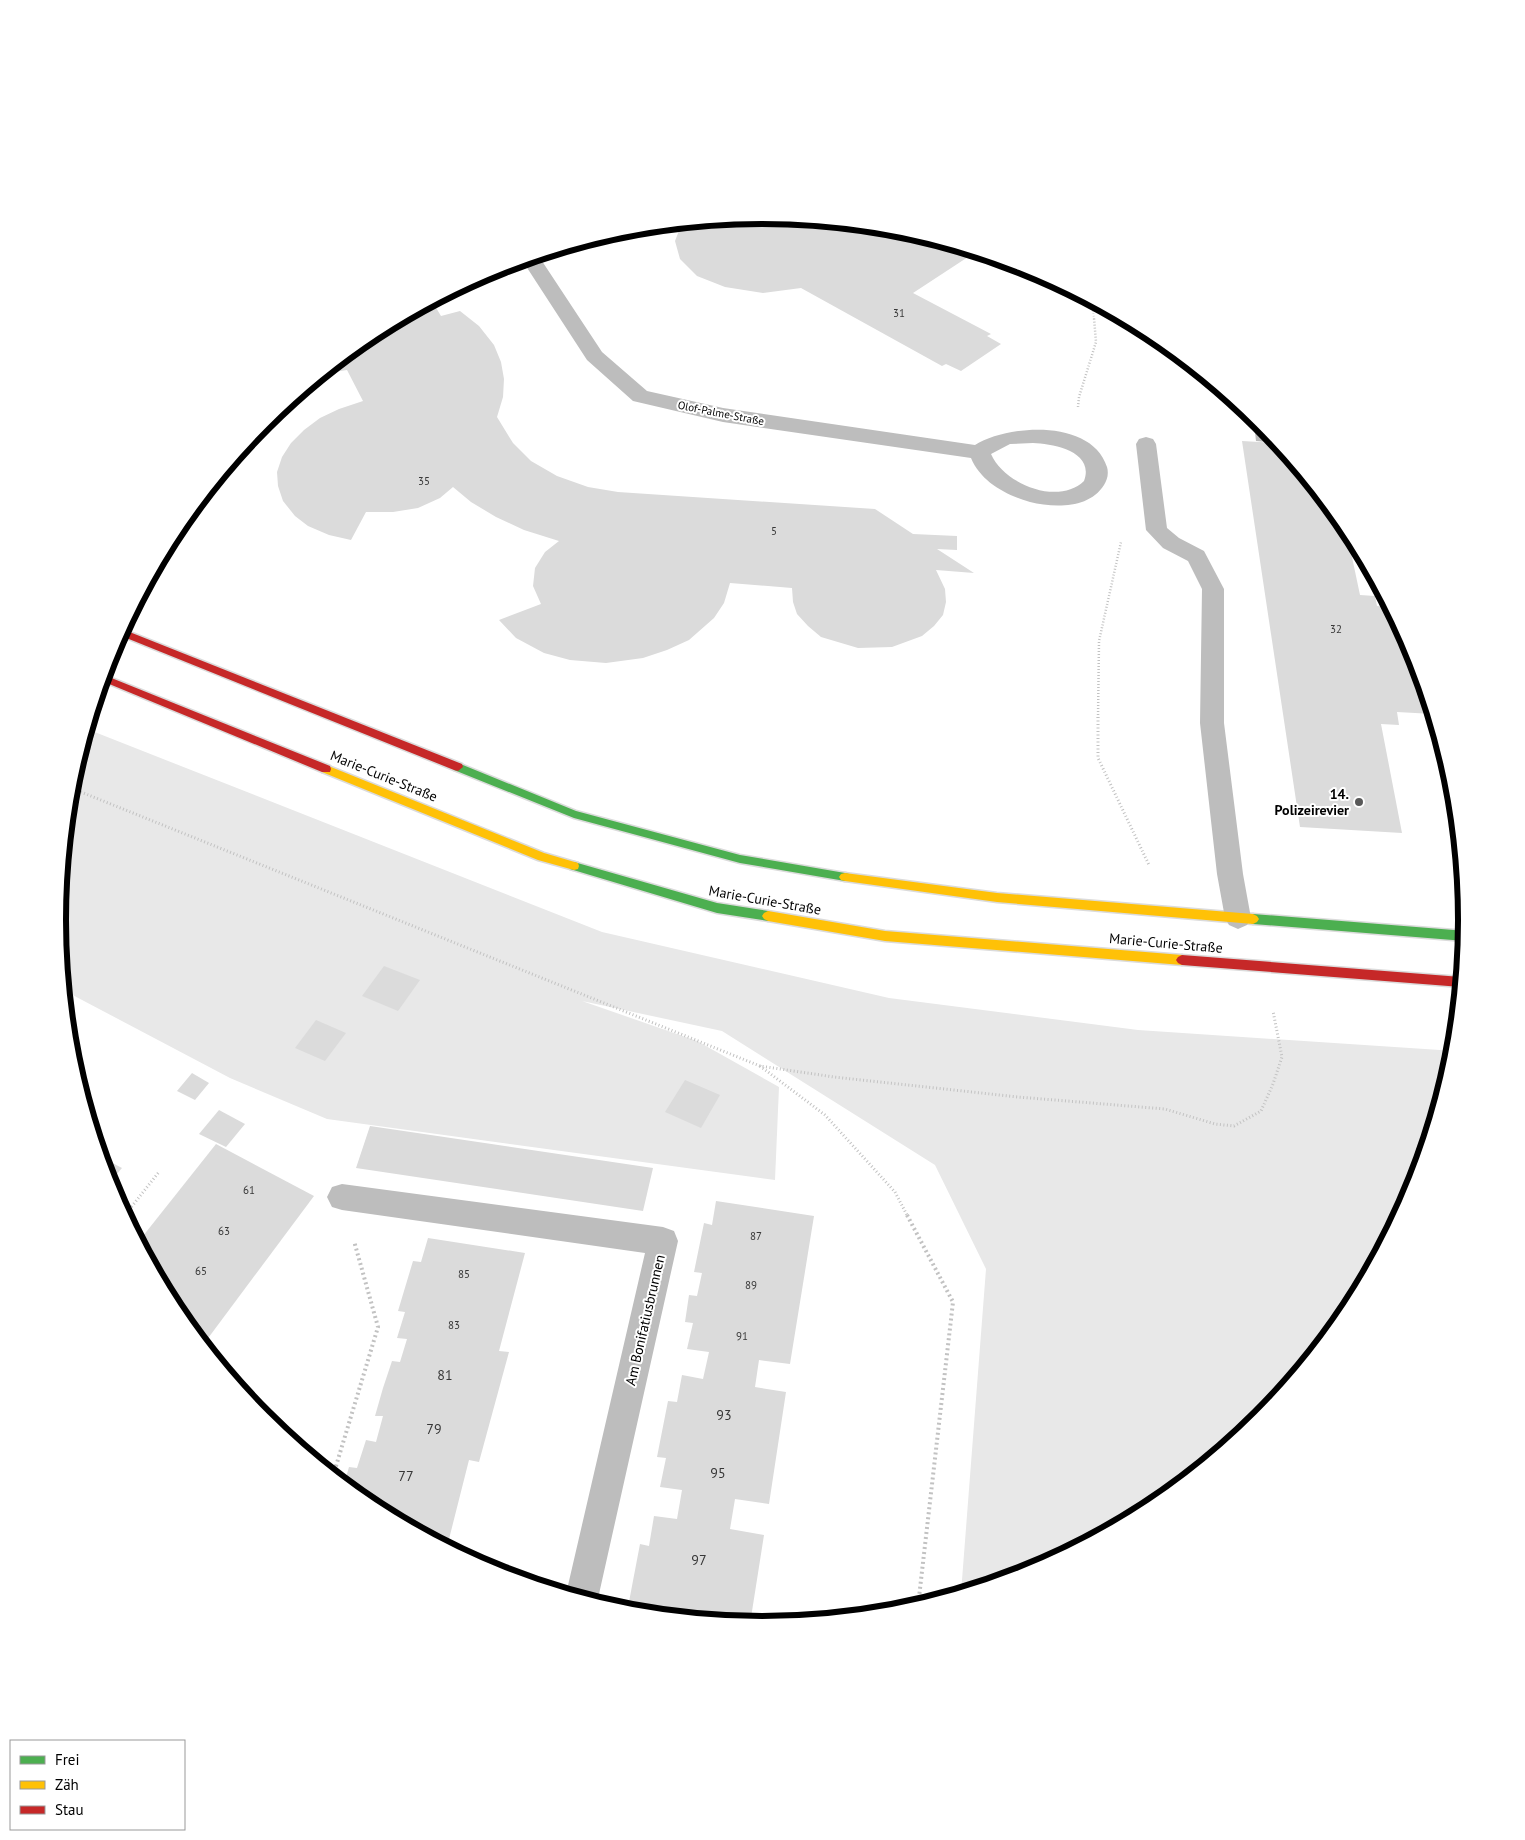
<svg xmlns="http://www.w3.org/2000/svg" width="1525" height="1840" font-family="'PT Sans',sans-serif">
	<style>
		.green { fill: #e8e8e8 }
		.water { fill: #bababa }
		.building { fill: #dbdbdb }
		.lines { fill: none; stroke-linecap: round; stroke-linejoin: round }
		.fast-casing { stroke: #dbdbdb; stroke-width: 3 }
		.slow-casing { stroke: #dbdbdb; stroke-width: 3 }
		.jam-casing { stroke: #dbdbdb; stroke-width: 3 }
		.path-far3 { stroke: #c2c2c2; stroke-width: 2; stroke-dasharray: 0.5 2; stroke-linecap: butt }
		.path-far2 { stroke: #c2c2c2; stroke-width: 2.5; stroke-dasharray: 1 2; stroke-linecap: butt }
		.path-far1 { stroke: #c2c2c2; stroke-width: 3; stroke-dasharray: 1 2.5; stroke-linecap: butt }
		.path { stroke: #c2c2c2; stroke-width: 4; stroke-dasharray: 2 3; stroke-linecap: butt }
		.lane { fill: #bdbdbd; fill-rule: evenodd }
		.street { fill: #bdbdbd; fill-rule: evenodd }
		.fast { fill: #4caf50; fill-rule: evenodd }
		.slow { fill: #ffc107; fill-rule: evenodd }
		.jam { fill: #c62828; fill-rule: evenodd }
		.poi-dot { fill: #595959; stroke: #fff; stroke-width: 2 }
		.labels { text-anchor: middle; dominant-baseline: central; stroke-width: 4; stroke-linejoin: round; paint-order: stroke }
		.number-label { font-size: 11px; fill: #373737 }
		.far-street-label { font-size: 11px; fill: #000; stroke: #fff }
		.street-label { font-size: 14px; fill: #000; stroke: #fff }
		.poi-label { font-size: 14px; font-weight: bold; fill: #000; stroke: #fff; text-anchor: end }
		.near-number-label { font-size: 14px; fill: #373737 }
		.rim { fill: none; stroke: #000; stroke-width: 6 }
	</style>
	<rect width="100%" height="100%" fill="#fff"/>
	<path class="green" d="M87,729L602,932L889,998L1138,1030L1455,1051L1454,1058L1414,1190L1349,1312L1261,1419L1154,1506L1032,1571L961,1593L986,1269L935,1165L722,1031L582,1001L697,1041L779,1087L775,1180L327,1119L230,1078L65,991L58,920L71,782Z"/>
	<path class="water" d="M1253,415L1261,422L1278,443L1256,441Z"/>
	<g class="building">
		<path d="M763,215L900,229L946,243L971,255L913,293L991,334L987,336L1001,344L961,371L946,364L942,366L801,288L763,293L725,287L697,276L680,259L675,241L682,223Z"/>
		<path d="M432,301L441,316L460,311L479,326L494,345L501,362L504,379L503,397L497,417L513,443L531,461L557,476L588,487L618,492L875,509L913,534L957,536V550L937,549L974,573L936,570L945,589L946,602L943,615L934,626L922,636L892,647L858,648L821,637L808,626L797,614L793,602L792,588L730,583L724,603L714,618L689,640L667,650L643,658L606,663L570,660L544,653L516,638L499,620L541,604L533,586L535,568L545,552L559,541L524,530L496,517L471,502L453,487L440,498L418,508L393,512H366L351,540L329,535L308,526L295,516L283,501L278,486L277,472L282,457L291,443L304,430L320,418L339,409L363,401L347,370L322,374L371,334Z"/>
		<path d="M1242,441L1278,443L1345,524L1360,595L1375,596L1377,606L1391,607L1414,650L1433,714L1397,712L1399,725L1381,724L1402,833L1300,827Z"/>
		<path d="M384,966L420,980L398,1011L362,996Z"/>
		<path d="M316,1020L346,1033L325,1061L295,1048Z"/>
		<path d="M192,1073L209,1083L195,1100L177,1091Z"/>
		<path d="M685,1080L720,1095L701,1128L665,1112Z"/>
		<path d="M219,1110L245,1124L226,1147L199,1134Z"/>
		<path d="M370,1126L653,1168L643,1211L356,1168Z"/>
		<path d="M216,1144L314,1196L203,1345L176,1311L139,1241Z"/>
		<path d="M101,1157L122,1168L109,1183Z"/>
		<path d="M716,1201L814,1216L790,1364L759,1360L755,1387L786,1392L769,1504L735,1499L730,1529L764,1535L750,1624L636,1612L637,1607H628L640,1544L649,1546L654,1516L677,1519L682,1490L660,1487L666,1458L657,1457L668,1401L677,1402L682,1375L703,1379L709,1352L687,1349L693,1323L685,1322L689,1295L697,1296L702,1273L694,1272L704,1223L712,1225Z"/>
		<path d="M428,1238L525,1253L499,1351L509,1352L479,1462L469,1460L447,1547L371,1506L344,1484L349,1467L357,1468L366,1440L376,1442L383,1416H375L383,1388L392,1361L400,1362L407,1339L397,1338L405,1312L398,1311L413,1261L421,1262Z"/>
	</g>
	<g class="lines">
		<g class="fast-casing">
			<g id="fast">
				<path d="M458,763L576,811L740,855L845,873L849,874L851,877L849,880L845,881L740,863L574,818L454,770L453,767L454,764Z"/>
				<path d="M574,862L717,903L768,911L772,913L774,916L772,919L768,921L717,913L570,869L569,866L570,863Z"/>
				<path d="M1253,914L1466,931L1465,941L1253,924L1249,922L1247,919L1249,916Z"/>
			</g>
		</g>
		<g class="slow-casing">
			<g id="slow">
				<path d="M326,765L544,853L578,863L579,866L578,869L574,870L538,860L322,772L321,769L322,766Z"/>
				<path d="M845,873L997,893L1253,914L1257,916L1259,919L1257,922L1253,924L997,902L845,881L841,880L839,877L841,874Z"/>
				<path d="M768,911L885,931L1182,955L1186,957L1188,960L1186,963L1182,965L885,941L768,921L764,919L762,916L764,913Z"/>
			</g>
		</g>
		<g class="jam-casing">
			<g id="jam">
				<path d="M122,629L462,764L463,767L458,771L454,770L119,635Z"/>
				<path d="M104,675L330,766L331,769L330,772H322L102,681Z"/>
				<path d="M1182,955L1461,977H1462L1461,987L1182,965L1178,963L1176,960L1178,957Z"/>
			</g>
		</g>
		<path class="path-far3" d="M1092,301L1094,319"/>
		<g class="path-far2">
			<path d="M1078,407L1079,397L1096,342L1094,318"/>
			<path d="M1098,718L1099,641L1121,542"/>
		</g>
		<g class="path-far1">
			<path d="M1098,717V758L1149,865"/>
			<path d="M71,788L760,1066L834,1077L1018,1097L1165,1109L1215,1124L1234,1126L1261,1111L1273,1084L1282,1057L1273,1011"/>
			<path d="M760,1066L825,1115L895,1192L908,1217"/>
			<path d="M125,1215L159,1172"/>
		</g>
		<g class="path">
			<path d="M907,1215L953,1302L918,1606"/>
			<path d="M333,1476L378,1327L354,1241"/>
		</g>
		<g class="lane">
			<path d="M1146,437L1153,439L1156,444L1167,528L1179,538L1204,551L1224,589V723L1243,874L1251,918L1247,925L1238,929L1229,925L1225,918L1217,874L1200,723L1202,589L1188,561L1163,548L1146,530L1136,444L1139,439Z"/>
			<path d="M342,1184L663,1227L674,1231L678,1241L597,1603L566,1594L645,1253L342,1210L332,1207L327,1197L332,1187Z"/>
		</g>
		<path class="street" d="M538,255L602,352L647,391L723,408L975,445C1009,424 1092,419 1107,467C1109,474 1107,480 1104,485C1089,509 1054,508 1030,502C1006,495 981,482 971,458L723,422L633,401L587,360L522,260ZM1033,443C1053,444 1095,451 1084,481C1058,506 1004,484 991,454L1010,444Z"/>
		<use href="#fast" class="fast"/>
		<use href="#slow" class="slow"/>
		<use href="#jam" class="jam"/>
	</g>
	<circle class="poi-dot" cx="1359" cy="802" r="5"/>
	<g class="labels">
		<g class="number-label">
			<text x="899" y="313">31</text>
			<text x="424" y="481">35</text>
			<text x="774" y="531">5</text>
			<text x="1336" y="629">32</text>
			<text x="249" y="1190">61</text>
			<text x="224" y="1231">63</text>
			<text x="756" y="1236">87</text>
			<text x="201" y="1271">65</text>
			<text x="464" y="1274">85</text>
			<text x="751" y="1285">89</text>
			<text x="454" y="1325">83</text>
			<text x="742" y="1336">91</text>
		</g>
		<g class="far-street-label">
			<text transform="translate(721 413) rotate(11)">Olof-Palme-Straße</text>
		</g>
		<g class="street-label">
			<text transform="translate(384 776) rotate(22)">Marie-Curie-Straße</text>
			<text transform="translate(765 900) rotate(10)">Marie-Curie-Straße</text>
			<text transform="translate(1166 943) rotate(5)">Marie-Curie-Straße</text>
			<text transform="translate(645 1320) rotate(-77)">Am Bonifatiusbrunnen</text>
		</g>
		<g class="poi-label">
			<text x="1349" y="794">14.<tspan x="1349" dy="16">Polizeirevier</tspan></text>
		</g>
		<g class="near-number-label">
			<text x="445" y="1375">81</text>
			<text x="724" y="1415">93</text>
			<text x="434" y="1429">79</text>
			<text x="718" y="1473">95</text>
			<text x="406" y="1476">77</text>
			<text x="699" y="1560">97</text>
		</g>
	</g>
	<path d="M0 0H1525V1840H0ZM66 920a696 696 0 1 1 1392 0a696 696 0 1 1-1392 0Z" fill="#fff" fill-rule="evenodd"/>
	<path class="rim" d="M66 920a696 696 0 1 1 1392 0a696 696 0 1 1-1392 0Z"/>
	<rect x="10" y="1740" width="175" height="90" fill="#ffffff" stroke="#999999"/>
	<rect x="20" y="1756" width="25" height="8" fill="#4caf50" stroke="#999999"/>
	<text x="55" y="1765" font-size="15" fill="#000000">Frei</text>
	<rect x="20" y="1781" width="25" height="8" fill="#ffc107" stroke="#999999"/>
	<text x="55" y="1790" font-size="15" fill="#000000">Zäh</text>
	<rect x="20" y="1806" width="25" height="8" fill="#c62828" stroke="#999999"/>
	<text x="55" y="1815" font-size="15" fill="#000000">Stau</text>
</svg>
